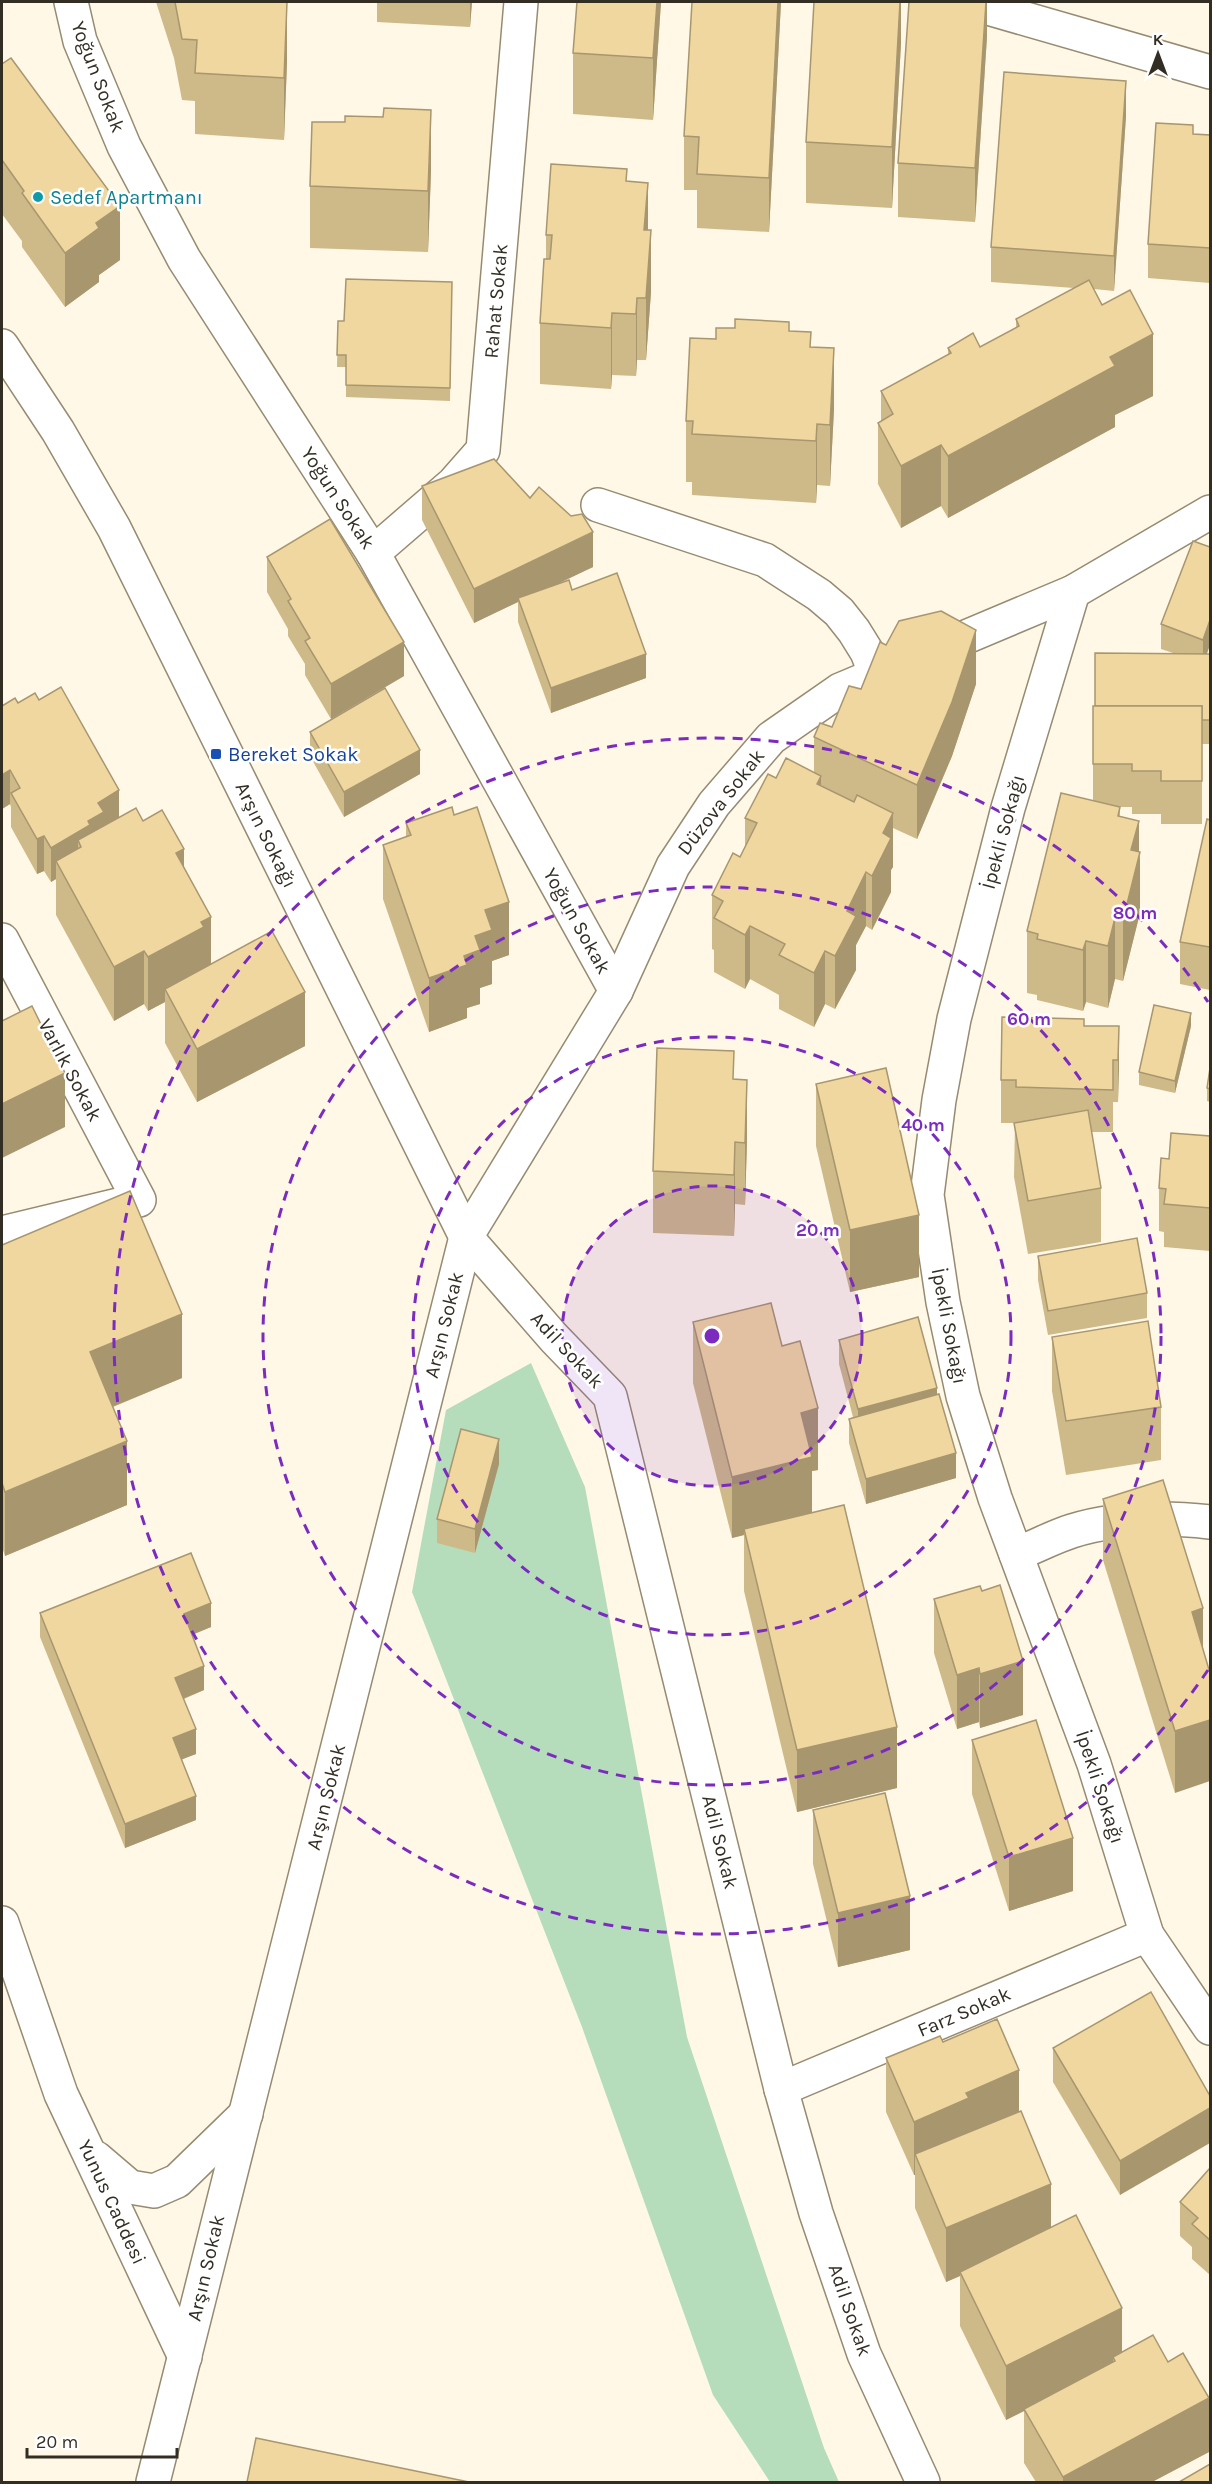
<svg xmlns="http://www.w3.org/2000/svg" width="1212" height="2484" font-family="Karla,sans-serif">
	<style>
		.green { fill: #b6ddbb }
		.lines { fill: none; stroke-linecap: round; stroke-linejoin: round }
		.minor-casing { stroke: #968b72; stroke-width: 36 }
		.minor { stroke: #fff; stroke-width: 33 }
		.wall { fill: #ceb989 }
		.shaded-wall { fill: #a8966f }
		.building { fill: #f0d79f; stroke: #a8966f; stroke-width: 1.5 }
		.ring { fill: none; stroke: #7b2cbf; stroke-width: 3; stroke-dasharray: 10 8 }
		.culture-dot { fill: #0f9aa8; stroke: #fff; stroke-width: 2 }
		.transit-dot { fill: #1a4fb4; stroke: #fff; stroke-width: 2 }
		.labels { text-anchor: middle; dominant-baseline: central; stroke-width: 5; stroke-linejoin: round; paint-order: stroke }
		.street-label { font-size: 20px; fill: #332e24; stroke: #fff }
		.culture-label { font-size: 20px; fill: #0d838f; stroke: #fff; text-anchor: start }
		.transit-label { font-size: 20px; fill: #164399; stroke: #fff; text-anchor: start }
		.centre { fill: #7b2cbf; stroke: #fff; stroke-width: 3 }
		.ring-label { font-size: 18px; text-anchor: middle; font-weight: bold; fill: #7b2cbf; stroke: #fff; stroke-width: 5; stroke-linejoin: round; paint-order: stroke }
	</style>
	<rect width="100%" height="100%" fill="#fff8e7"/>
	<path class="green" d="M531,1363L585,1487L687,2037L824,2448L839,2482H770L713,2395L582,2027L412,1592L446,1410Z"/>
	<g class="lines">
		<g class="minor-casing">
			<g id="minor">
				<path d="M71,2L80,41L124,146L184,259L373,553L616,991"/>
				<path d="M967,2L1210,72"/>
				<path d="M2,346L58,431L114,528L466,1237L554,1338L610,1396L781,2089L816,2213L864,2354L923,2482"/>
				<path d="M598,505L765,560L819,595L839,612L854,631L867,652L876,675"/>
				<path d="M373,553L454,483L483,450L521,2"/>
				<path d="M1073,592L1008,808L954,1019L939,1100L927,1195L943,1302L963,1396L995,1498L1094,1764L1147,1935L1210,2028"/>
				<path d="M2,940L139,1200L2,1233"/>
				<path d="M1016,1554C1035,1547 1053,1537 1072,1531C1117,1517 1165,1517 1210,1522"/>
				<path d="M2,1923L61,2094L185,2357"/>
				<path d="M781,2089L1147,1935"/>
				<path d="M96,2158L130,2187L154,2191L177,2181L246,2114"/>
				<path d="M153,2482L466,1237L616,991L673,866L714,804L771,738L840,690L1073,592L1210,512"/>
			</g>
		</g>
		<use href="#minor" class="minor"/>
	</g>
	<g class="wall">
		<path d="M156,2H287V62L284,140L195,134V101L182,100L174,58Z"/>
		<path d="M377,2H472L470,27L377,22Z"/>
		<path d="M661,2L653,120L573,114V53Z"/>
		<path d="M781,2L769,232L697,228V190H684V136Z"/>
		<path d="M901,2V43L892,208L806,203V142Z"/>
		<path d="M987,2V36L975,222L898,217V163Z"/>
		<path d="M2,64L120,260L99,275V282L65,307L22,247V241L2,214Z"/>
		<path d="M1126,116L1114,291L1094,289L1153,396L1115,415V427L948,518L941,506L901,528L878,484V423L881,421V391L948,355V348L980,347L1016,328V319L1074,288L991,282V247Z"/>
		<path d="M345,122L431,171L428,252L310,248V186Z"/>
		<path d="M1193,134L1210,135V283L1148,278V244Z"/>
		<path d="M627,181L648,230L651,292L646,360H637L636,376L612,375L611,389L540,384V323L546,259V235Z"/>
		<path d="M452,282L450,401L346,397V367H337L338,321H344Z"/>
		<path d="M789,331L811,347L834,409L830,486L817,485L816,503L692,495V482H686V421L716,339Z"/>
		<path d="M422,486L593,567L555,584L572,590L646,678L551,713L518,622V602L474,623L422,520Z"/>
		<path d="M1193,541L1207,654H1210V744H1202V824H1161V814H1132V807H1120V816L1139,851L1140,913L1123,981L1115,979L1108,1008L1086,1002L1083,1011L1037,1000V995L1027,993V931L1093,800V706H1095L1173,653L1161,649V624Z"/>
		<path d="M267,557L404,676L331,719L305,675V664L288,636V629L267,592Z"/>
		<path d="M886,645L976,684L952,756L917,839L893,828V867L891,870V892L872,930L866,926L856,945V970L835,1009L825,1004L814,1027L779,1009V995L750,979L745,989L714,972V950L712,949V895L740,857L745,846V818L776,778L814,772V737L832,727L861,689Z"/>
		<path d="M39,700L119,817L143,821L184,867L211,964L305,1046L197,1102L165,1043V1002L148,1011L144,1004L114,1021L56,915V879L51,882L44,871L37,874L11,827V807L10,804L2,809V706Z"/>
		<path d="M310,732L420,774L344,817L310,756Z"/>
		<path d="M454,815L509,955L492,961V984L480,988V1004L467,1008V1018L429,1032L383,899V845L406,837V823Z"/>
		<path d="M1210,820V990L1180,984V942Z"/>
		<path d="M1084,1026H1119L1118,1102H1113V1132H1091L1101,1188V1242L1028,1254L1014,1177L1015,1123H1001V1080Z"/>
		<path d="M1191,1026L1175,1093L1139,1085V1072Z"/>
		<path d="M1210,1068V1102L1207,1101V1088Z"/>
		<path d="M734,1079L747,1141L745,1205L735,1204L734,1236L653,1233V1171Z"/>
		<path d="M816,1084L919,1277L850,1292L816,1146Z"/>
		<path d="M1210,1136V1251L1164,1247V1232L1159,1231V1188L1169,1159Z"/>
		<path d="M2,1245L182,1378L113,1407L127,1505L5,1556L2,1547Z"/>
		<path d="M1038,1256L1147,1293V1318L1048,1335L1038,1280Z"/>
		<path d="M693,1322L782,1346L818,1470L812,1471V1513L897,1788L797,1812L744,1591V1535L732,1538L693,1383Z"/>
		<path d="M1210,1326V1398H1209V1337Z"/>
		<path d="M1052,1337L1161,1407V1460L1066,1475L1052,1391Z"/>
		<path d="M839,1340L937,1394L956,1478L866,1504L849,1443V1419L853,1417L839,1364Z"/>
		<path d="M499,1464L475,1553L437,1543V1519Z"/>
		<path d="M1103,1499L1203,1651L1175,1793L1103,1560Z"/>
		<path d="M982,1591L1023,1715L980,1728L979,1722L957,1729L934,1653V1599Z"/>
		<path d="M40,1613L211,1627L192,1635L204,1690L184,1699L196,1754L181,1759L196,1820L125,1848L40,1637Z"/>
		<path d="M972,1740L1073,1891L1009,1911L972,1794Z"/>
		<path d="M813,1810L910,1950L838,1967L813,1864Z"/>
		<path d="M943,2042L1019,2112L1051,2228L1122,2353L1209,2452L1152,2482H1036L1024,2463V2411L1006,2420L960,2326V2276L946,2282L915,2208V2175H914L886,2112V2058Z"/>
		<path d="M1053,2048L1210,2096L1120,2195L1053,2082Z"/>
		<path d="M1210,2168V2275L1192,2259V2247L1180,2236V2202Z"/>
	</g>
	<g class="shaded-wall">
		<path d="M287,2V62L284,140V78Z"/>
		<path d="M470,2H472L470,27Z"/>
		<path d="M657,2H661L653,120V58Z"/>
		<path d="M778,2H781L769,232V178Z"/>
		<path d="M900,2H901V43L892,208V147Z"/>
		<path d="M986,2H987V36L975,222V168Z"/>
		<path d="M1126,81V116L1114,291V256Z"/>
		<path d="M431,110V171L428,252V191Z"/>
		<path d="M648,183V244L644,230Z"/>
		<path d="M120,206V260L99,275V282L65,307V253L96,223Z"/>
		<path d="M651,230V292L646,360V298Z"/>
		<path d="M637,298V360L636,376V314Z"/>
		<path d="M612,313V375L611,389V328Z"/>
		<path d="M1153,334V396L1115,415V427L948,518V456L1110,357Z"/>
		<path d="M834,348V409L830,486V425Z"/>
		<path d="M817,424V485L816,503V441Z"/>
		<path d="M941,445V506L901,528V466Z"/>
		<path d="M593,532V567L520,602L518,598V602L474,623V589Z"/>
		<path d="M1210,620V645L1203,665V640Z"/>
		<path d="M976,630V684L952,756L917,839V785Z"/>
		<path d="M404,642V676L331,719V684Z"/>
		<path d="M646,654V678L551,713V688Z"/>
		<path d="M420,750V774L344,817V792Z"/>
		<path d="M10,770V804L2,809V775Z"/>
		<path d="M821,776V830L817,784Z"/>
		<path d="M119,790V825L81,847L78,840V867L56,861V879L51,882V848L88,821L98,803Z"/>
		<path d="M893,813V867L891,870V892L872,930V876L883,833Z"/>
		<path d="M1139,821V859L1140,852V913L1123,981V920L1131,850Z"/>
		<path d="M44,836V871L37,874V839Z"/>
		<path d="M184,849V903L176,853Z"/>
		<path d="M866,872V926L856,945V970L835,1009V956L847,911Z"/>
		<path d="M509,902V955L492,961V984L480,988V1004L467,1008V1018L429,1032V978L464,956L475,936L485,910Z"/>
		<path d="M211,917V971L165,989V1002L148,1011V957L201,922Z"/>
		<path d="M1115,918V979L1108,1008V946Z"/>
		<path d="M750,926V979L745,989V935Z"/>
		<path d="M1086,941V1002L1083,1011V950Z"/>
		<path d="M144,951V1004L114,1021V967Z"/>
		<path d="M825,951V1004L814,1027V973Z"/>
		<path d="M305,992V1046L197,1102V1049Z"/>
		<path d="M1191,1013V1026L1175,1093V1081Z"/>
		<path d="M1119,1026V1069L1118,1102V1060Z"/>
		<path d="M65,1073V1127L2,1158V1104Z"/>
		<path d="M747,1080V1141L745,1205V1143Z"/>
		<path d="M735,1142V1204L734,1236V1175Z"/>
		<path d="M919,1215V1277L850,1292V1230Z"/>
		<path d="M182,1314V1378L90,1416V1352Z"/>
		<path d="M937,1388V1412L858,1434V1409Z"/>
		<path d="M818,1408V1470L812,1471V1519L744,1529V1535L732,1538V1477L801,1413Z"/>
		<path d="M499,1439V1464L475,1553V1529Z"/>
		<path d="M127,1441V1505L5,1556V1492Z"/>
		<path d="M956,1453V1478L866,1504V1479Z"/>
		<path d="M211,1603V1627L184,1638V1614Z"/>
		<path d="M1203,1608V1670L1192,1612Z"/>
		<path d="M1023,1661V1715L980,1728V1674Z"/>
		<path d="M204,1666V1690L175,1702V1678Z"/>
		<path d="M979,1668V1722L957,1729V1675Z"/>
		<path d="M1210,1720V1781L1175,1793V1731Z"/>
		<path d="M897,1727V1788L797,1812V1750Z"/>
		<path d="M196,1729V1754L173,1763V1738Z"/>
		<path d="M196,1796V1820L125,1848V1824Z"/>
		<path d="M1073,1838V1891L1009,1911V1857Z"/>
		<path d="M910,1896V1950L838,1967V1913Z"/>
		<path d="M1019,2070V2124L915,2154V2175H914V2122L966,2093Z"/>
		<path d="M1210,2108V2143L1120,2195V2161Z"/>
		<path d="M1051,2184V2238L960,2272V2276L946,2282V2228Z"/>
		<path d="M1122,2308V2362L1115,2361L1113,2357V2367L1006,2420V2366Z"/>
		<path d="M1209,2398V2452L1152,2482H1063V2477Z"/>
	</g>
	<g class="building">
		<path d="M175,2H287L284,78L195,73L197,40L182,39Z"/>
		<path d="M577,2H657L653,58L573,53Z"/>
		<path d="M692,2H778L769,178L697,174L699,137L684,136Z"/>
		<path d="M814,2H900L892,147L806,142Z"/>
		<path d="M909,2H986L975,168L898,163Z"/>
		<path d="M11,58L120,206L96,223L99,228L65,253L22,193L24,191L2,160V64Z"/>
		<path d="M1004,72L1126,81L1114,256L991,247Z"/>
		<path d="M384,108L431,110L428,191L310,186L312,122H345V116L383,117Z"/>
		<path d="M1156,123L1193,125V134L1210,135V248L1148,244Z"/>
		<path d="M551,164L627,169L626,181L648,183L644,230H651L646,298H637L636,314L612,313L611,328L540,323L544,259H550L552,235H546Z"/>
		<path d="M346,279L452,282L450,388L346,385V355H337L338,321H344Z"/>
		<path d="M1089,280L1102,305L1130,290L1153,334L1110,357L1115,366L948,456L941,445L901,466L878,423L893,414L881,391L951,353L948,348L973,333L980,347L1019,326L1016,319Z"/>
		<path d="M735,319L789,322V331L811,332L810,347L834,348L830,425L817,424L816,441L692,434L693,421H686L690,338L716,339V328H735Z"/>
		<path d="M494,459L530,498L539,487L571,516L582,514L593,532L474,589L422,486Z"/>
		<path d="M330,519L404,642L331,684L305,641L310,638L288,601L291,599L267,557Z"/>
		<path d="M1193,541L1210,547V620L1203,640L1161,624Z"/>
		<path d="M617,573L646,654L551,688L518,598L569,580L572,590Z"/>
		<path d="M941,611L976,630L952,702L917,785L814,737L820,723L832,727L849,686L861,689L880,642L886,645L899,621Z"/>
		<path d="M1095,653L1210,654V720H1202V706H1095Z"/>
		<path d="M61,687L119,790L98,803L104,812L88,821L90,825L51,848L44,836L37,839L11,793L20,788L10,770L2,775V706L15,698L18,703L35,693L39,700Z"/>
		<path d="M385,688L420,750L344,792L310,732Z"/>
		<path d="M1093,706H1202V781H1161V771H1132V764H1093Z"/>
		<path d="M786,758L821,776L817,784L854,802L857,795L893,813L883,833L891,838L872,876L866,872L847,911L856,916L835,956L825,951L814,973L779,955L785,944L750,926L745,935L714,918L723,901L712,895L733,853L740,857L757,823L745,818L768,774L776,778Z"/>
		<path d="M1061,793L1120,807L1118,816L1139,821L1131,850L1140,852L1123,920L1115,918L1108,946L1086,941L1083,950L1037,939L1038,934L1027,931Z"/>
		<path d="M452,807L454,815L477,807L509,902L485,910L492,930L475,936L480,950L464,956L467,965L429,978L383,845L411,835L406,823Z"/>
		<path d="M136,808L143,821L162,810L184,849L176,853L211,917L201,922L204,927L148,957L144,951L114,967L56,861L81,847L78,840Z"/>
		<path d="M1207,819L1210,820V947L1180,942Z"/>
		<path d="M272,931L305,992L197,1049L165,989Z"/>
		<path d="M1154,1005L1191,1013L1175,1081L1139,1072Z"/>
		<path d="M32,1006L65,1073L2,1104V1021Z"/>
		<path d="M1002,1017L1084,1019V1026H1119L1118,1060H1113V1090L1016,1087V1080H1001Z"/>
		<path d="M657,1048L734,1051L733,1079L747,1080L745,1143L735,1142L734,1175L653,1171Z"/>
		<path d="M886,1068L919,1215L850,1230L816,1084Z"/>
		<path d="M1210,1068V1089L1207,1088Z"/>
		<path d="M1088,1110L1101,1188L1028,1201L1014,1123Z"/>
		<path d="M1171,1133L1210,1136V1208L1164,1204L1166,1189L1159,1188L1161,1158L1169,1159Z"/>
		<path d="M130,1191L182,1314L90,1352L127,1441L5,1492L2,1483V1245Z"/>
		<path d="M1137,1238L1147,1293L1048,1311L1038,1256Z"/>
		<path d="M771,1303L782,1346L800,1341L818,1408L801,1413L812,1457L732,1477L693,1322Z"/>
		<path d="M918,1317L937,1388L858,1409L839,1340Z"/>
		<path d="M1148,1321L1161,1407L1066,1421L1052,1337Z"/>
		<path d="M939,1394L956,1453L866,1479L849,1419Z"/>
		<path d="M461,1429L499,1439L475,1529L437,1519Z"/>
		<path d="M1163,1480L1203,1608L1192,1612L1210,1673V1720L1175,1731L1103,1499Z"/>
		<path d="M844,1505L897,1727L797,1750L744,1529Z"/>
		<path d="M191,1553L211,1603L184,1614L204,1666L175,1678L196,1729L173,1738L196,1796L125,1824L40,1613Z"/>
		<path d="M1000,1585L1023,1661L980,1674L979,1668L957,1675L934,1599L980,1586L982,1591Z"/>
		<path d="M1036,1720L1073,1838L1009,1857L972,1740Z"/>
		<path d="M885,1793L910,1896L838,1913L813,1810Z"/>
		<path d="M1151,1992L1210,2096V2108L1120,2161L1053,2048Z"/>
		<path d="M997,2019L1019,2070L966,2093L969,2098L914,2122L886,2058L940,2036L943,2042Z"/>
		<path d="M1021,2111L1051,2184L946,2228L915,2154Z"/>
		<path d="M1210,2168V2240L1192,2224L1198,2218L1180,2202Z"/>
		<path d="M1076,2215L1122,2308L1006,2366L960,2272Z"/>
		<path d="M1153,2335L1168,2362L1183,2353L1209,2398L1063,2477L1024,2409L1115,2361L1113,2357Z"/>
		<path d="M256,2438L469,2482H247Z"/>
		<path d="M1210,2464V2482H1179Z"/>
	</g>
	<circle cx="712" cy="1336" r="150" fill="#7b2cbf" fill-opacity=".12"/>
	<g class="ring">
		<circle cx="712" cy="1336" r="150"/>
		<circle cx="712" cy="1336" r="299"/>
		<circle cx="712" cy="1336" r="449"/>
		<path d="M1208 1670A598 598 0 1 1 1208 1002"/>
	</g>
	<circle class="culture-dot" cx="38" cy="197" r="6"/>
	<rect class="transit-dot" x="210" y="748" width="12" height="12" rx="3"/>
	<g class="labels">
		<g class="street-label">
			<text transform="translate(98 77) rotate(69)">Yoğun Sokak</text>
			<text transform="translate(496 301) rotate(-85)">Rahat Sokak</text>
			<text transform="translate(338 498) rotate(57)">Yoğun Sokak</text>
			<text transform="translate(721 802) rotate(-52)">Düzova Sokak</text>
			<text transform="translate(1003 832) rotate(-75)">İpekli Sokağı</text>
			<text transform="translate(266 835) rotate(64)">Arşın Sokağı</text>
			<text transform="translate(577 921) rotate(61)">Yoğun Sokak</text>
			<text transform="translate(70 1070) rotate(62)">Varlık Sokak</text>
			<text transform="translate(444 1325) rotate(-76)">Arşın Sokak</text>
			<text transform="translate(949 1326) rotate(79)">İpekli Sokağı</text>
			<text transform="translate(567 1350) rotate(47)">Adil Sokak</text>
			<text transform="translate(1100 1787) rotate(72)">İpekli Sokağı</text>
			<text transform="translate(326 1797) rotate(-76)">Arşın Sokak</text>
			<text transform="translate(720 1842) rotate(76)">Adil Sokak</text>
			<text transform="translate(964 2012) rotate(-23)">Farz Sokak</text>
			<text transform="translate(112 2202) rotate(65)">Yunus Caddesi</text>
			<text transform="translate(206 2268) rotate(-77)">Arşın Sokak</text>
			<text transform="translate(850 2310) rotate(71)">Adil Sokak</text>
		</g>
		<g class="culture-label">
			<text x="50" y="197">Sedef Apartmanı</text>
		</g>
		<g class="transit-label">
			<text x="228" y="754">Bereket Sokak</text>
		</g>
	</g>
	<circle cx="712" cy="1336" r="9" class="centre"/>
	<g class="ring-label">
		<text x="1135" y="919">80 m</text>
		<text x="1029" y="1025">60 m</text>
		<text x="923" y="1131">40 m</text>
		<text x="818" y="1236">20 m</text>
	</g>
	<rect width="1212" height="2484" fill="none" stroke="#332e24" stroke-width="6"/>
	<g transform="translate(1158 54)" stroke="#ffffff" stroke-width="4.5" paint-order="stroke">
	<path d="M0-4.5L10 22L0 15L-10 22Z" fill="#332e24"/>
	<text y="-9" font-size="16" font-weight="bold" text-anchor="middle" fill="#332e24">K</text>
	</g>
	<path d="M27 2448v9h150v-9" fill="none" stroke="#332e24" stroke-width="3"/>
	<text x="36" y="2448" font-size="18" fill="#332e24" stroke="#ffffff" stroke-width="4.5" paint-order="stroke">20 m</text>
</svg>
